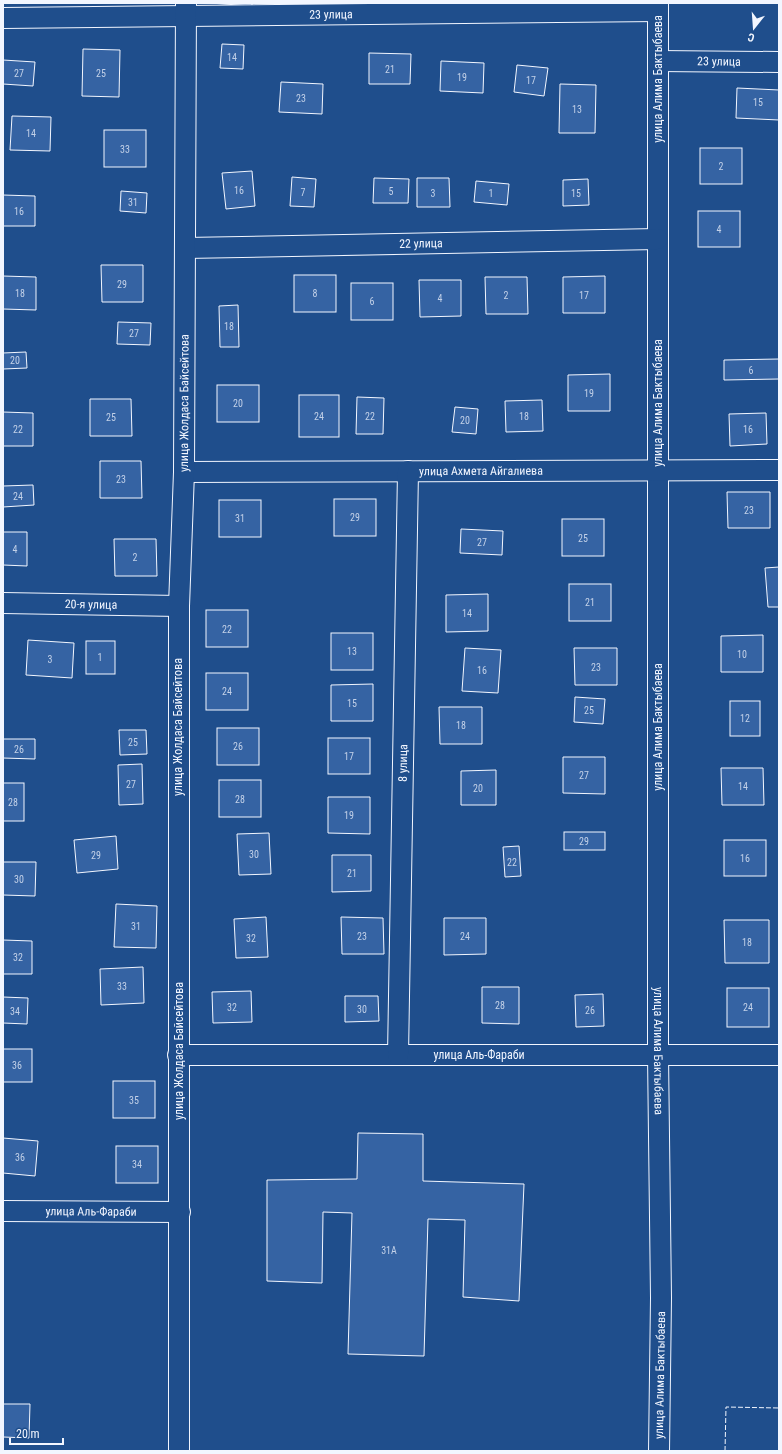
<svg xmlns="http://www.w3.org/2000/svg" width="782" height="1454" font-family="'Roboto Condensed',sans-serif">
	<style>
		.building { fill: #3563a3; stroke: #f2f6ff }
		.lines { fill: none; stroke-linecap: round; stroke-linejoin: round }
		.minor-casing { stroke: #f2f6ff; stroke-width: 22 }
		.minor { stroke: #1f4e8c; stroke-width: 20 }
		.fence { stroke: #f2f6ff; stroke-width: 1; stroke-dasharray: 5 2; stroke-linecap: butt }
		.labels { text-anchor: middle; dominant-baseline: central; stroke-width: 3; stroke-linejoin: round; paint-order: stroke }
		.number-label { font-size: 10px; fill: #c3d1e8 }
		.street-label { font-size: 12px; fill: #f2f6ff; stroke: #1f4e8c }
	</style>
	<rect width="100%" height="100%" fill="#1f4e8c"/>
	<g class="building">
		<path d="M210,3H252V6Z"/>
		<path d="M222,44L244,45L243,69L220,68Z"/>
		<path d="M83,49L120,50L119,97L82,96Z"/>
		<path d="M369,53L411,54L410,84H369Z"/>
		<path d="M3,60L35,62L33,86L3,84Z"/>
		<path d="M441,61L484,63L483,93L440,91Z"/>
		<path d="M517,65L548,68L544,96L514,92Z"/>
		<path d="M281,82L323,84L322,114L279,112Z"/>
		<path d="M560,84L596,85L595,133H559Z"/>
		<path d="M737,88L779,90V120L736,118Z"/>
		<path d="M12,116L51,117L50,151L10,150Z"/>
		<rect x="104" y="130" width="42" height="37"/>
		<rect x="700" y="148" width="42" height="36"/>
		<path d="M252,171L255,206L226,209L222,173Z"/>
		<path d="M292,177L316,179L314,207L290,206Z"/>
		<path d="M374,178L409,179L408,203H373Z"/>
		<path d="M417,178H449L450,207H417Z"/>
		<path d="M588,179L589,205L563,206V180Z"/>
		<path d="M476,181L509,184L507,205L474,202Z"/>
		<path d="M121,191L147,193L146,213L120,211Z"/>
		<path d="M3,195L35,196V226H3Z"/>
		<rect x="698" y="211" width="42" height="36"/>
		<path d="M101,265H143V302H102Z"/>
		<rect x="294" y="275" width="42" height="37"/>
		<path d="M3,276L36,277V310L3,309Z"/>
		<path d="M605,276V313H563V277Z"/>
		<path d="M485,277H527L528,314H486Z"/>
		<path d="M419,280H461V316L420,317Z"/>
		<rect x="351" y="283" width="42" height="37"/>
		<path d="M238,305L239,347H220L219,306Z"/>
		<path d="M118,322L151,323L150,345L117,344Z"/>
		<path d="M26,352L27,368L3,369V353Z"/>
		<path d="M779,359V379L724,380V360Z"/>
		<path d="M610,374V411H568V375Z"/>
		<rect x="217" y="385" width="42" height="37"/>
		<rect x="299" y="395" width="40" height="42"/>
		<path d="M357,397L384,398L383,434H356Z"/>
		<path d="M90,399H131L132,436H90Z"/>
		<path d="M542,400L543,431L506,432L505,401Z"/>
		<path d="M455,407L478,409L476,434L452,432Z"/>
		<path d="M3,412L33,413V446H3Z"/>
		<path d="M766,413L767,444L730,446L729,414Z"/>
		<path d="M100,461H141L142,498H100Z"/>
		<path d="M33,485L34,505L3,507V486Z"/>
		<path d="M727,492H770V528H728Z"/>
		<rect x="334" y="499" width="42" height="37"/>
		<rect x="219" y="500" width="42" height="37"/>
		<rect x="562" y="519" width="42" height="37"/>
		<path d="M461,529L503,531L502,555L460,553Z"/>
		<path d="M3,532H27V566L3,565Z"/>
		<path d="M114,539H156L157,576H115Z"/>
		<path d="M779,567V607H768L765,568Z"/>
		<rect x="569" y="584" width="42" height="37"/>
		<path d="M488,594V631L446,632V595Z"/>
		<rect x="206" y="610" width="42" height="37"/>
		<rect x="331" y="633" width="42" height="37"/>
		<path d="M763,635V672H721V636Z"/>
		<path d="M28,640L74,643L72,678L26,675Z"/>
		<rect x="86" y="641" width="29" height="33"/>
		<path d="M465,648L501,650L498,693L462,691Z"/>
		<path d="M574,648H617V685H575Z"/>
		<rect x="206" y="673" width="42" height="37"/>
		<path d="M373,684V721H331V685Z"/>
		<path d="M575,697L605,699L603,724L574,722Z"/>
		<rect x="730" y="701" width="30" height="35"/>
		<path d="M439,707H482V744H440Z"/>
		<rect x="217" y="728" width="42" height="37"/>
		<path d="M119,730H146L147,754L120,755Z"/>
		<rect x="328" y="738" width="42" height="36"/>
		<path d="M3,739H35V759L3,758Z"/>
		<path d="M563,757H605V794L563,793Z"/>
		<path d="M142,764L143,804L119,805L118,765Z"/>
		<path d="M721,768H763L764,805H722Z"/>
		<path d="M496,770V805H461V771Z"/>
		<rect x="219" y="780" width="42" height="37"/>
		<rect x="3" y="783" width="21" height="38"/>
		<path d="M328,797H370V834L328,833Z"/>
		<rect x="564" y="832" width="41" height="18"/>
		<path d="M269,833L271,874L239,875L237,834Z"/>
		<path d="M116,836L118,869L77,873L74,840Z"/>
		<rect x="724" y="840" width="42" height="36"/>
		<path d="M519,846L521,876L505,877L503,847Z"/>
		<path d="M332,855H371V891L332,892Z"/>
		<path d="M3,862H36L35,896L3,895Z"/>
		<path d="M116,904L157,906L156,948L114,947Z"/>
		<path d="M266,917L268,957L236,958L234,919Z"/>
		<path d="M341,917L383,918L384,954H342Z"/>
		<path d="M444,918H486V954L444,955Z"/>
		<path d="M724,920H769V963H725Z"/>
		<path d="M3,940L32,941V974H3Z"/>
		<path d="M143,967L144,1003L101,1005L100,969Z"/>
		<path d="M482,987H519V1024L482,1023Z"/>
		<rect x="727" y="988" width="42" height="39"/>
		<path d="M251,991L252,1022L213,1023L212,992Z"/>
		<path d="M603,994L604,1026L576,1027L575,995Z"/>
		<path d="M345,996H378L379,1021L345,1022Z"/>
		<path d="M3,997L28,998L27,1024L3,1023Z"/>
		<rect x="3" y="1049" width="29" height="33"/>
		<rect x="113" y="1081" width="42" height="37"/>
		<path d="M358,1133L423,1134V1181L524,1184L519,1301L463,1297L465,1220L428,1219L424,1356L348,1354L352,1213L323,1212L322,1283L267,1281V1180L357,1179Z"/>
		<path d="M3,1138L38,1141L35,1176L3,1173Z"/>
		<rect x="116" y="1146" width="42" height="37"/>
		<path d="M3,1404H30L29,1438L3,1437Z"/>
	</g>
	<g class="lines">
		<g class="minor-casing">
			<g id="minor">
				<path id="s1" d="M658,3V1055L661,1298L659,1451"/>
				<path id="s2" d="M3,18L658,11"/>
				<path id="s3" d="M658,61L779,62"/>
				<path id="s4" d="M185,248L658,239"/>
				<path id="s5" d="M184,472L779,470"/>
				<path id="s6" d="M3,603L179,606"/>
				<path id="s7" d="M178,1055H779"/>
				<path id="s8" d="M398,1055L408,471"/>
				<path id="s9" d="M3,1211L180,1212"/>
				<path id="s10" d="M179,1451V606L184,472L186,3"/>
			</g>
		</g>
		<use href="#minor" class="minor"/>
		<path class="fence" d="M725,1451L726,1407L779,1408"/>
	</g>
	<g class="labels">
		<g class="number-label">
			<text x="232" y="57">14</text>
			<text x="390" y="69">21</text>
			<text x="19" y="73">27</text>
			<text x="101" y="73">25</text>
			<text x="462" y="77">19</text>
			<text x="531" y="80">17</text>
			<text x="301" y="98">23</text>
			<text x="758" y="102">15</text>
			<text x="577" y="109">13</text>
			<text x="31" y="133">14</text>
			<text x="125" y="149">33</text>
			<text x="721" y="166">2</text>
			<text x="239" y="190">16</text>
			<text x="391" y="191">5</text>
			<text x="303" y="192">7</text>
			<text x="433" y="193">3</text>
			<text x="491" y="193">1</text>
			<text x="576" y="193">15</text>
			<text x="133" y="202">31</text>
			<text x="19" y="211">16</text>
			<text x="719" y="229">4</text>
			<text x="122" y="284">29</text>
			<text x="20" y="293">18</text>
			<text x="315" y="293">8</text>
			<text x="506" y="295">2</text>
			<text x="584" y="295">17</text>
			<text x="440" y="298">4</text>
			<text x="372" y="301">6</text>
			<text x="229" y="326">18</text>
			<text x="134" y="333">27</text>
			<text x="15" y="360">20</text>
			<text x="751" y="370">6</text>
			<text x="589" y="393">19</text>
			<text x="238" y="403">20</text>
			<text x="319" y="416">24</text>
			<text x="370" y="416">22</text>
			<text x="524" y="416">18</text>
			<text x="111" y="417">25</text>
			<text x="465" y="420">20</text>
			<text x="18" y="429">22</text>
			<text x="748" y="429">16</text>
			<text x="121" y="479">23</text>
			<text x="18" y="496">24</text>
			<text x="749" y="510">23</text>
			<text x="355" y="517">29</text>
			<text x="240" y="518">31</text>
			<text x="583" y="538">25</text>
			<text x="482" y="542">27</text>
			<text x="15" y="549">4</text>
			<text x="135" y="557">2</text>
			<text x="590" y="602">21</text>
			<text x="467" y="613">14</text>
			<text x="227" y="629">22</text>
			<text x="352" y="651">13</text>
			<text x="742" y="654">10</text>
			<text x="100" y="657">1</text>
			<text x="50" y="659">3</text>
			<text x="596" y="667">23</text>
			<text x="482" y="670">16</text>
			<text x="227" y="691">24</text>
			<text x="352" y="703">15</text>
			<text x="589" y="710">25</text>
			<text x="745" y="718">12</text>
			<text x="461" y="725">18</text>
			<text x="133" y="742">25</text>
			<text x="238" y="746">26</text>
			<text x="19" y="749">26</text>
			<text x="349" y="756">17</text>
			<text x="584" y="775">27</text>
			<text x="131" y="784">27</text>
			<text x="743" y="786">14</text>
			<text x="478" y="788">20</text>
			<text x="240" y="799">28</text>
			<text x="13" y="802">28</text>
			<text x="349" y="815">19</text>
			<text x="584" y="841">29</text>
			<text x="254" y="854">30</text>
			<text x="96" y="855">29</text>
			<text x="745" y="858">16</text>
			<text x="512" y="862">22</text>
			<text x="352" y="873">21</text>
			<text x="19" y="879">30</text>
			<text x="136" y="926">31</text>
			<text x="362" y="936">23</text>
			<text x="465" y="936">24</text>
			<text x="251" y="938">32</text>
			<text x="747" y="942">18</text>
			<text x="18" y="957">32</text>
			<text x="122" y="986">33</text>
			<text x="500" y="1005">28</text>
			<text x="232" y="1007">32</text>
			<text x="748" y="1007">24</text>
			<text x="362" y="1009">30</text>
			<text x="590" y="1010">26</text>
			<text x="15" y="1011">34</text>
			<text x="17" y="1065">36</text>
			<text x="134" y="1100">35</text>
			<text x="20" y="1157">36</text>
			<text x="137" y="1164">34</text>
			<text x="389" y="1250">31А</text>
		</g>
		<g class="street-label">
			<text stroke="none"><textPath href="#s2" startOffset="328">23 улица</textPath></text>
			<text stroke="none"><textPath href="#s3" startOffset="61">23 улица</textPath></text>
			<text transform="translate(658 79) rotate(-90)">улица Алима Бактыбаева</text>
			<text stroke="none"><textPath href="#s4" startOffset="236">22 улица</textPath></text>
			<text stroke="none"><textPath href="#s10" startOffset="1048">улица Жолдаса Байсейтова</textPath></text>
			<text transform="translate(658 403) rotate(-90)">улица Алима Бактыбаева</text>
			<text stroke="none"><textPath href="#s5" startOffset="297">улица Ахмета Айгалиева</textPath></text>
			<text stroke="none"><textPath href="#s6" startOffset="88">20-я улица</textPath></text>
			<text transform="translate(178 727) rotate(-90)">улица Жолдаса Байсейтова</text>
			<text transform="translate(658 727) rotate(-90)">улица Алима Бактыбаева</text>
			<text stroke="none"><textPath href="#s8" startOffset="292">8 улица</textPath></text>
			<text transform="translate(179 1051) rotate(-90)">улица Жолдаса Байсейтова</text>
			<text stroke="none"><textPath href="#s1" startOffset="1048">улица Алима Бактыбаева</textPath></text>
			<text stroke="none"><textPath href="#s7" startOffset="301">улица Аль-Фараби</textPath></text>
			<text stroke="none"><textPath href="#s9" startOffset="88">улица Аль-Фараби</textPath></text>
			<text transform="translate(660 1375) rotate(-89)">улица Алима Бактыбаева</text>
		</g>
	</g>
	<rect width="782" height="1454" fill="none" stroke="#f2f6ff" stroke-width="8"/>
	<g transform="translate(754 28) rotate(197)" stroke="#1f4e8c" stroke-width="3" paint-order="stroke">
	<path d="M0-3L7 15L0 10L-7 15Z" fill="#f2f6ff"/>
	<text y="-6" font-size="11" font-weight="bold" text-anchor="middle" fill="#f2f6ff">С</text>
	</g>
	<path d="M10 1438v6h53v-6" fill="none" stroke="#f2f6ff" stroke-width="2"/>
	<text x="16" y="1438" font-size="12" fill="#f2f6ff" stroke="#1f4e8c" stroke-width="3" paint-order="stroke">20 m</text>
</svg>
